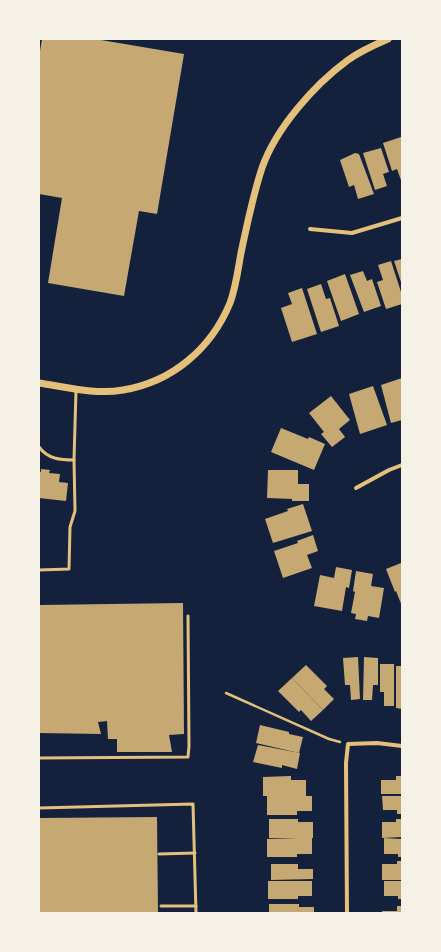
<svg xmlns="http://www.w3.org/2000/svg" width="441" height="952" font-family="Barlow,sans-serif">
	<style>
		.building { fill: #c6a872 }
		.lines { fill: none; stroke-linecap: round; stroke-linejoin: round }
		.path { stroke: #e5c07b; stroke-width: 2.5 }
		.service { stroke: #e5c07b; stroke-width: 3 }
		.minor { stroke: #e5c07b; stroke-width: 4 }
		.tertiary { stroke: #e5c07b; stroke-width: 7 }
	</style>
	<rect width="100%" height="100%" fill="#14213d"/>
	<g class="building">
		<path d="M42,39H95L184,54L157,214L139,211L124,296L48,283L62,198L39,194V57Z"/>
		<path d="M401,137L402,140V183L397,169L392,171L383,143Z"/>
		<path d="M381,148L389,172L383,174L387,186L375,190L363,153Z"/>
		<path d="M355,153L359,154L374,194L358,199L354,185L349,187L340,160Z"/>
		<path d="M402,259V285L394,261Z"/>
		<path d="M391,261L402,295V304L386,309L377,282L383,280L378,265Z"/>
		<path d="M363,271L367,281L372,279L381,306L364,312L350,275Z"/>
		<path d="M345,274L359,314L341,321L327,281Z"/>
		<path d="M321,284L326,299L330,298L339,326L321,332L307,289Z"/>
		<path d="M302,288L317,334L292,342L281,308L292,304L288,293Z"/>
		<path d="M402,378V420L391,423L381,385Z"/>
		<path d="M373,386L387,425L360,434L349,394Z"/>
		<path d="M331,396L350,420L339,429L345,437L332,447L321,434L324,432L309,413Z"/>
		<path d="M281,428L308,439L309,437L325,444L314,470L271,452Z"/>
		<path d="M41,469L50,470L49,473L60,474L59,482L68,483L66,501L39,498V471L41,472Z"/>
		<path d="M268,470H298V484H309V501H292V499L267,498Z"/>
		<path d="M303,504L312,531L273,543L265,519L288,511L287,509Z"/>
		<path d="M313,535L318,551L307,555L312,568L283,578L274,551L298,543L297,541Z"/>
		<path d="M401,563L402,565V606L396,591L395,592L386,569Z"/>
		<path d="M336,567L352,570L349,588L346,587L342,611L314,606L320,575L334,578Z"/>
		<path d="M356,571L373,574L371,586L384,588L379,618L368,616L367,621L355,619L356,614L351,613L355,592L353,591Z"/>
		<path d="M183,603L184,734L169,735L172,752H117V739H108L107,721L98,722L101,734L39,733V605Z"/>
		<path d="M358,657L360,699L351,700L350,685H345L343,658Z"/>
		<path d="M364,657L378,658V685H373L372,700H363Z"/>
		<path d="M380,664H394V706H384V692H380Z"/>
		<path d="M306,665L327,686L324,689L334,699L323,710L292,678Z"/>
		<path d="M396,666H402V709L396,708Z"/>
		<path d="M292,678L323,710L311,721L301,710L299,712L278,691Z"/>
		<path d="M260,725L289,732V734L303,737L299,753L256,743Z"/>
		<path d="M258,745L300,753L297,769L282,765V768L253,762Z"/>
		<path d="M291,776V780H306V796H312V811H297V815H267V796H263V777Z"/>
		<path d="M396,776H402V794H381V780H396Z"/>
		<path d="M382,796H402V814H397V810H383Z"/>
		<path d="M157,817L158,913H40V818Z"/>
		<path d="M269,819H298V822H313V838H269Z"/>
		<path d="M396,819H402V837L382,838V822H396Z"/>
		<path d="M297,838H312V854H297V857H267V839Z"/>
		<path d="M384,838L402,839V857H398V854H384Z"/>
		<path d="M397,861H402V880H382V864H397Z"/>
		<path d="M271,864H298V869H313V879L271,880Z"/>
		<path d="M268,881H312V896H298V899H268Z"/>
		<path d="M384,881H402V899H398V896H384Z"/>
		<path d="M269,904H299V907H314V913H269Z"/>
		<path d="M397,906H402V913H382V911H397Z"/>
	</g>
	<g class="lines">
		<path class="path" d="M226,693L329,739L340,742"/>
		<g class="service">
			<path d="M39,447C48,459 60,460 74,460"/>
			<path d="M39,570L69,569L70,527L75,511L74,460L76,390"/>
			<path d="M39,758L188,757L189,746L188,616"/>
			<path d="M39,808L193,804L196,913"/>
			<path d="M159,854L195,853"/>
			<path d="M161,906H196"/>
		</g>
		<g class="minor">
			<path d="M310,229L352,233L402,218"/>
			<path d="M356,488L389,470L402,465"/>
			<path d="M347,913L346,763L348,744L377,743L402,746"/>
		</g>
		<path class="tertiary" d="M39,383C66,387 96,395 123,390C172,382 211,349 230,303C236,287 238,269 241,253C247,224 253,195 262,168C276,128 314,85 348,60C359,52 374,45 388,39"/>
	</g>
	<rect width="441" height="952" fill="none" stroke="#f6f1e7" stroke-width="80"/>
</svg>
